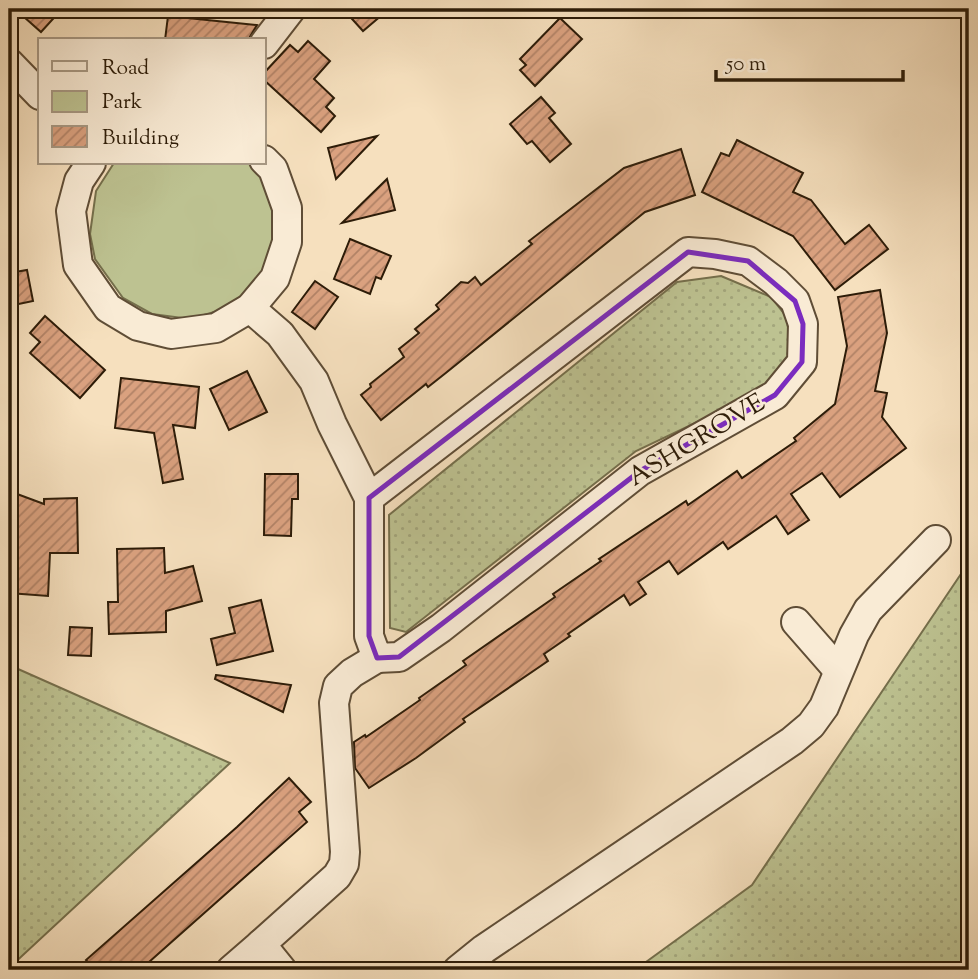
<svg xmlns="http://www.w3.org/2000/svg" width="978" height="979" font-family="'Sorts Mill Goudy',serif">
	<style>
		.grass { fill: url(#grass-dots); stroke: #756f4c; stroke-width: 2 }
		.park { fill: #bdc291; stroke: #756f4c; stroke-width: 2 }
		.building { fill: url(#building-hatch); stroke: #2d1c08; stroke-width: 2 }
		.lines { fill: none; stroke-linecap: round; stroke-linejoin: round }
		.minor-casing { stroke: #5f4d36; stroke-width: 32 }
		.minor { stroke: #f9ebd5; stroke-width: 28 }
		.marked { fill: none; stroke: #7b2cbf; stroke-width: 5; stroke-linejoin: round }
		.labels { text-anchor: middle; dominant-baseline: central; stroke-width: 5; stroke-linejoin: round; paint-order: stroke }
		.street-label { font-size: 26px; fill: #2d1c08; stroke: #f9ebd5 }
	</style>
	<defs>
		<pattern id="grass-dots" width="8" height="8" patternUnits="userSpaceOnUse" patternTransform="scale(1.75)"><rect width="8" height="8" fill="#bdc291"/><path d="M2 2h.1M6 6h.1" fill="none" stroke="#a3a67c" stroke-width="1.8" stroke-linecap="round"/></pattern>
		<pattern id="building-hatch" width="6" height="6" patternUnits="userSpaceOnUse" patternTransform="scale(1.75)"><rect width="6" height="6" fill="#daa17f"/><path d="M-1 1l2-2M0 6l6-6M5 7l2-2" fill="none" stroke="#b18266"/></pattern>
	</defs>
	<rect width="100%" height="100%" fill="#f6e0be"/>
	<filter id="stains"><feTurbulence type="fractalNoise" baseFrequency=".00286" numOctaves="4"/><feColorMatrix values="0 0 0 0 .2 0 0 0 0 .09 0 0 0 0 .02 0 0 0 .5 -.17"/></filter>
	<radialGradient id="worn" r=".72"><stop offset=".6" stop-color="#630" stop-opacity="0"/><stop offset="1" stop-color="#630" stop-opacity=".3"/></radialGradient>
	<g class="grass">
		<path d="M721,276L771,297L792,324V353L781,376L748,398L636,451L406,632L390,628L389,515L677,282Z"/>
		<path d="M969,562V970H635L752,885Z"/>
		<path d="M9,665L230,763L9,968Z"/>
	</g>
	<path class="park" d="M114,163H251L266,182L277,218L273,252L255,287L228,308L190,319L152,314L123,298L95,259L90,234L96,191Z"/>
	<g class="building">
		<path d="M15,9H62L41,32Z"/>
		<path d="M343,9H389L363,31Z"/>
		<path d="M168,16L207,20L257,25L248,40H165Z"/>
		<path d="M560,18L582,39L535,86L520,70L526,65L520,59Z"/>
		<path d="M308,41L330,61L314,79L334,98L326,107L335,116L321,132L264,80V73L290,45L298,52Z"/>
		<path d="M541,97L555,113L549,118L571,144L550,162L532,141L527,144L510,124Z"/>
		<path d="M377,136L336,179L328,148Z"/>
		<path d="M737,140L803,173L793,192L811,200L845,244L869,225L888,249L835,290L793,236L702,192L721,153L729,156Z"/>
		<path d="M681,149L695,195L645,212L447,372L428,387L426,384L381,420L361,395L371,387L370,384L404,357L399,349L419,333L415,329L439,309L436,305L461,282L468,283L475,277L481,285L532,244L529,241L624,168Z"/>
		<path d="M387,179L395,210L342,223Z"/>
		<path d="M350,239L391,256L381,279L376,277L370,294L334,279Z"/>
		<path d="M27,270L33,301L9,306V273Z"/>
		<path d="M315,281L338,297L315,329L292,312Z"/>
		<path d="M880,290L887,333L875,391L887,393L882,417L906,448L840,497L822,473L791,494L809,520L788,534L776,516L728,549L723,542L678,574L669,561L638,582L646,594L630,605L624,595L568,634L570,636L544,654L548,661L463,719L465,722L416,758L369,788L355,768L354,742L365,735L366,737L420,700L419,698L466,665L463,661L555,597L553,594L601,561L599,559L686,501L688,505L737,471L742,478L796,441L794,438L835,404L847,346L838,297Z"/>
		<path d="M45,316L105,370L80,398L30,353L40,342L30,333Z"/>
		<path d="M247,371L267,412L229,430L210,389Z"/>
		<path d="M121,378L199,387L195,428L173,425L183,479L163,483L154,433L115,428Z"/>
		<path d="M265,474H298V499H292L291,536L264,535Z"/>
		<path d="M9,491L44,504V499L77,498L78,553H50L48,596L9,593Z"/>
		<path d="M164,548L165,573L193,566L202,601L166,611V632L109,634L108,602H118L117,549Z"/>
		<path d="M261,600L273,651L217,665L211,639L235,633L229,608Z"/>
		<path d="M70,627L92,628L91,656L68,655Z"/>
		<path d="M216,675L291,685L283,712L215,679Z"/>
		<path d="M289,778L311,802L299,812L307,822L140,970H95L86,960L237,827Z"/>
	</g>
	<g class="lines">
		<g class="minor-casing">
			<g id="minor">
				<path d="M264,44L291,9"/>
				<path d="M9,63L40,95"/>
				<path d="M91,163L79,181L71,211L78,265L108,308L138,326L171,334L216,328L250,308L275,278L287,242V208L273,169L264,160"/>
				<path d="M688,252L715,254L748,261L776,282L795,301L803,324L802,362L775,395L640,471L441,628L399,657L377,658L369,636V498Z"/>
				<path d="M250,308L280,334L314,381L332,424L369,498"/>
				<path d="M796,622L838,670"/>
				<path d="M261,944L337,876L344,864L345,852L334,703L338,686L352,673L377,658"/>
				<path d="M231,970L261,944L282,970"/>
				<path d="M458,970L484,949L792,741L811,725L824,707L854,635L868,610L936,540"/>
			</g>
		</g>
		<use href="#minor" class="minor"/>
	</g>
	<path class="marked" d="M688,252L748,261L795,301L803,324L802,362L775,395L640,471L399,657L377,658L369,636V498Z"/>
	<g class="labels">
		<g class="street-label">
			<text transform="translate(697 441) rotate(-31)">ASHGROVE</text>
		</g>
	</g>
	<rect width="978" height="979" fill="none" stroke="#f6e0be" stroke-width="35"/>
	<rect x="10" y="10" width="957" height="958" fill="none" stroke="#2d1c08" stroke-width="3.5"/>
	<rect x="18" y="18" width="943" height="944" fill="none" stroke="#2d1c08" stroke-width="2"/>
	<rect x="38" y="38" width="228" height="126" fill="#f9ebd5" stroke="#a79883" stroke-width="2"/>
	<rect x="52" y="61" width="35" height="10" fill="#f9ebd5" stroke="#a79883" stroke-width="2"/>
	<text x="102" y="74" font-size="21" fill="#2d1c08">Road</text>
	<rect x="52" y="91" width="35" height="21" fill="#bdc291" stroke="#a79883" stroke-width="2"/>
	<text x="102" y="108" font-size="21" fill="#2d1c08">Park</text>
	<rect x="52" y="126" width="35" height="21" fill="url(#building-hatch)" stroke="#a79883" stroke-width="2"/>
	<text x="102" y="144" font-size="21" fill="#2d1c08">Building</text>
	<path d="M716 70v10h187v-10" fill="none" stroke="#2d1c08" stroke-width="3.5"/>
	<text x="726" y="70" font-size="21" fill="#2d1c08" stroke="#f9ebd5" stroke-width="5" paint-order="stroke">50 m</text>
	<rect width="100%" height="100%" filter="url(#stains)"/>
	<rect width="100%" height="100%" fill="url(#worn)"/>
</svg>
